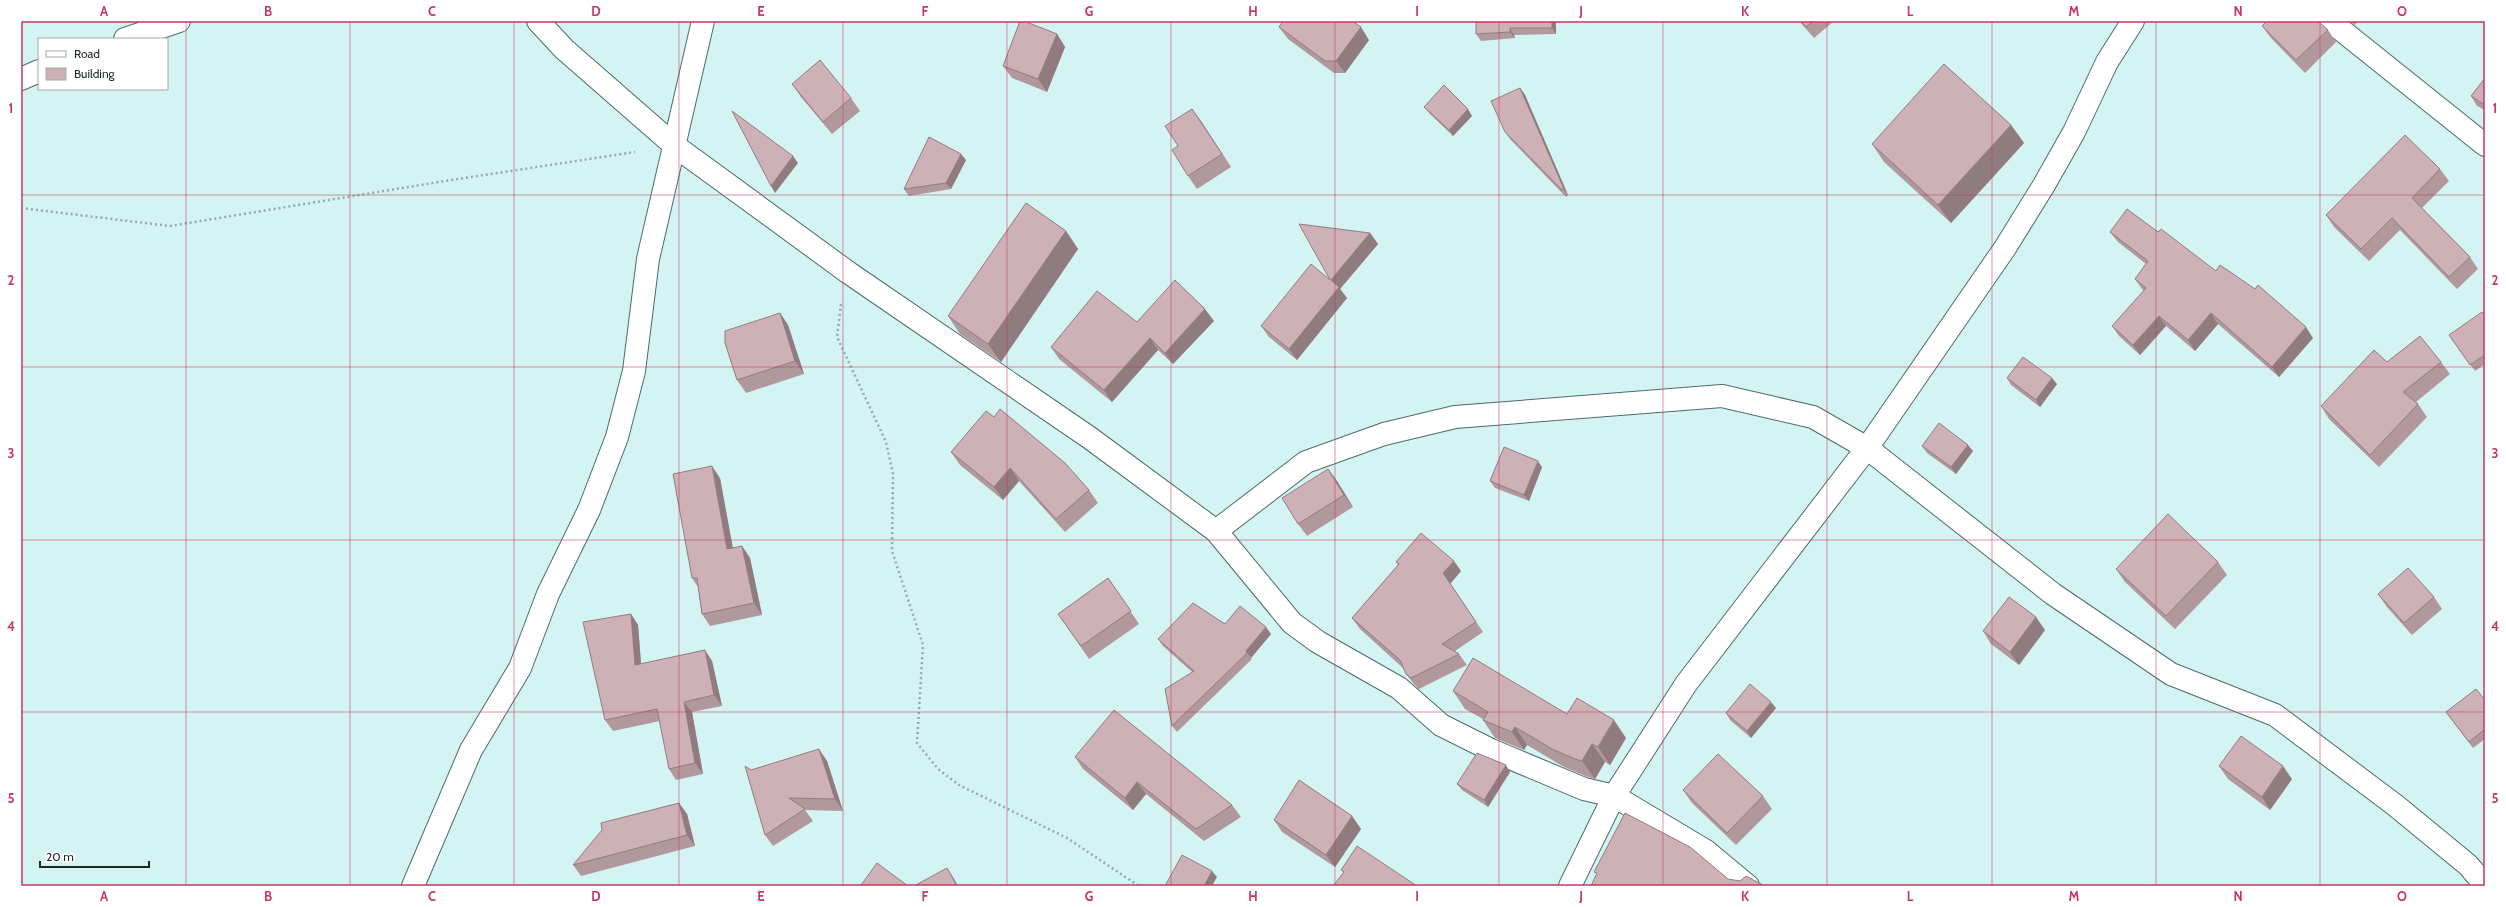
<svg xmlns="http://www.w3.org/2000/svg" width="2506" height="907" font-family="Cabin,sans-serif">
	<style>
		.lines { fill: none; stroke-linecap: round; stroke-linejoin: round }
		.street-casing { stroke: #4e6a6b; stroke-width: 24 }
		.path { stroke: #91aaaa; stroke-width: 2.5; stroke-dasharray: 2 3; stroke-linecap: butt }
		.street { stroke: #fff; stroke-width: 22 }
		.wall { fill: #b1989d }
		.shaded-wall { fill: #907c7f }
		.building { fill: #ceb1b6; stroke: #907c7f }
		.grid { fill: none; stroke: #c63762; stroke-width: 1; stroke-opacity: 0.55 }
		.neatline { fill: none; stroke: #c63762; stroke-width: 1.5 }
		.grid-label { font-size: 13px; text-anchor: middle; font-weight: bold; fill: #c63762 }
	</style>
	<rect width="100%" height="100%" fill="#d4f4f4"/>
	<g class="lines">
		<g class="street-casing">
			<g id="street">
				<path d="M538,21L564,49L675,146L849,273L1090,438L1216,531L1292,623L1318,642L1399,688L1441,725L1491,750L1584,789L1614,796L1706,851L1748,886"/>
				<path d="M2330,21L2485,145"/>
				<path d="M125,39L179,21"/>
				<path d="M21,79L39,71"/>
				<path d="M1216,531L1306,462L1384,434L1455,417L1722,396L1813,417L1867,448L2053,594L2171,674L2275,715L2395,805L2468,865L2485,885"/>
				<path d="M413,886L471,750L520,668L548,594L589,510L617,437L634,371L648,259L703,21"/>
				<path d="M1570,886L1614,796L1686,684L1867,448L2005,248L2044,185L2074,132L2107,62L2133,21"/>
			</g>
		</g>
		<g class="path">
			<path d="M21,208L170,226L451,180L635,152"/>
			<path d="M841,304L837,337L886,442L893,474L892,551L923,645L917,743L938,769L959,785L1067,838L1139,886"/>
		</g>
		<use href="#street" class="street"/>
	</g>
	<g class="wall">
		<path d="M1556,21V34L1514,35L1515,38L1481,41L1476,34Z"/>
		<path d="M1799,21H1834L1814,38Z"/>
		<path d="M2349,21H2358L2355,25Z"/>
		<path d="M2262,26L2328,30L2336,42L2305,73L2271,38Z"/>
		<path d="M1279,27L1369,40L1345,73H1334L1288,39Z"/>
		<path d="M1057,34L1065,47L1047,92L1012,78L1003,66Z"/>
		<path d="M2485,78V110L2477,106L2471,96Z"/>
		<path d="M792,84L851,98L860,111L832,134L801,97Z"/>
		<path d="M1520,88L1525,95L1568,195L1566,197L1510,139L1505,132Z"/>
		<path d="M1424,107L1472,116L1453,136L1429,113Z"/>
		<path d="M1192,109L1231,167L1197,189L1188,176Z"/>
		<path d="M2011,125L2024,143L1951,223L1884,162L1872,144Z"/>
		<path d="M966,160L951,189L909,196L904,189Z"/>
		<path d="M2440,169L2449,181L2422,208L2470,257L2478,269L2457,289L2400,230L2369,261L2334,227L2326,215Z"/>
		<path d="M1066,231L1078,249L1001,362L960,334L948,316Z"/>
		<path d="M2110,232H2158L2313,338L2279,377L2218,324L2195,351L2166,326L2140,355L2119,336L2112,326L2144,291L2142,289L2135,279L2146,264L2118,242Z"/>
		<path d="M1370,233L1378,244L1340,289L1347,298L1297,360L1269,337L1261,326L1330,280Z"/>
		<path d="M780,313L788,325L804,374L746,393L737,380Z"/>
		<path d="M2485,316V364L2475,371L2449,335Z"/>
		<path d="M1214,321L1173,364L1158,350L1112,402L1059,359L1051,347L1137,322Z"/>
		<path d="M2387,362H2441L2450,374L2416,402L2418,404L2427,417L2379,467L2329,419L2321,406Z"/>
		<path d="M2007,378L2057,384L2040,407L2011,385Z"/>
		<path d="M1922,446L1973,451L1956,474L1927,453Z"/>
		<path d="M951,452L1089,490L1098,503L1065,532L1019,481L1003,500L960,465Z"/>
		<path d="M1542,467L1529,501L1495,488L1490,481Z"/>
		<path d="M1328,469L1337,481L1353,507L1307,536L1298,524Z"/>
		<path d="M720,478L733,548L742,546L750,558L762,615L710,626L702,614L698,587L692,578Z"/>
		<path d="M1396,562L1461,571L1450,584L1483,632L1455,651L1459,654L1467,665L1419,689L1414,684L1406,674L1403,668L1360,629L1352,618L1398,565Z"/>
		<path d="M2218,562L2227,575L2175,629L2125,582L2116,569Z"/>
		<path d="M1108,578L1139,624L1089,659L1058,614Z"/>
		<path d="M2378,594L2434,597L2442,609L2412,635L2387,607Z"/>
		<path d="M631,614L638,625L641,664L712,661L722,706L692,712L703,774L676,780L669,769L660,721L613,731L605,720Z"/>
		<path d="M1225,624L1271,634L1251,658L1252,659L1177,732L1172,726L1192,672L1163,646L1158,639Z"/>
		<path d="M2045,630L2019,665L1991,644L1983,631Z"/>
		<path d="M1453,691L1567,714L1626,738L1610,765L1605,762L1595,779L1588,777L1564,767L1527,745L1524,750L1495,738L1483,720V719L1465,709Z"/>
		<path d="M2485,700V739L2473,748L2446,712Z"/>
		<path d="M1776,708L1751,738L1730,720L1726,713Z"/>
		<path d="M1075,757L1232,805L1241,817L1204,841L1146,794L1133,810L1083,769Z"/>
		<path d="M827,761L843,811L805,810L813,821L773,846L765,835L751,770Z"/>
		<path d="M2219,766L2292,779L2270,810L2228,779Z"/>
		<path d="M1510,772L1488,807L1462,790L1457,784Z"/>
		<path d="M1683,790L1763,796L1772,809L1736,845L1692,803Z"/>
		<path d="M679,803L687,814L695,846L581,876L573,865Z"/>
		<path d="M1352,816L1361,829L1335,867L1282,832L1274,820Z"/>
	</g>
	<g class="shaded-wall">
		<path d="M1552,21H1556V34L1552,28Z"/>
		<path d="M1361,27L1369,40L1345,73L1336,61Z"/>
		<path d="M1510,28L1514,35L1515,38L1510,32Z"/>
		<path d="M1057,34L1065,47L1047,92L1038,79Z"/>
		<path d="M1520,88L1525,95L1568,195L1564,189Z"/>
		<path d="M1192,109L1201,121L1231,167L1222,154Z"/>
		<path d="M1468,109L1472,116L1453,136L1449,130Z"/>
		<path d="M2011,125L2024,143L1951,223L1938,205Z"/>
		<path d="M961,154L966,160L951,189L946,183Z"/>
		<path d="M793,156L798,163L775,193L771,186Z"/>
		<path d="M1066,231L1078,249L1001,362L988,344Z"/>
		<path d="M1370,233L1378,244L1340,289L1347,298L1297,360L1289,349L1331,280Z"/>
		<path d="M1205,309L1214,321L1173,364L1165,353Z"/>
		<path d="M780,313L788,325L804,374L795,361Z"/>
		<path d="M2211,313L2218,324L2195,351L2188,340Z"/>
		<path d="M2159,316L2166,326L2140,355L2133,345Z"/>
		<path d="M2306,327L2313,338L2279,377L2272,367Z"/>
		<path d="M1150,338L1158,350L1112,402L1104,390Z"/>
		<path d="M2052,378L2057,384L2040,407L2036,400Z"/>
		<path d="M1968,445L1973,451L1956,474L1951,467Z"/>
		<path d="M1538,461L1542,467L1529,501L1524,495Z"/>
		<path d="M712,466L720,478L735,561L727,549Z"/>
		<path d="M1010,468L1019,481L1003,500L994,487Z"/>
		<path d="M1328,469L1337,481L1353,507L1344,495Z"/>
		<path d="M742,546L750,558L762,615L754,603Z"/>
		<path d="M1454,561L1461,571L1450,584L1483,632L1443,573Z"/>
		<path d="M631,614L638,625L642,676L635,665Z"/>
		<path d="M2036,617L2045,630L2019,665L2010,652Z"/>
		<path d="M1266,627L1271,634L1251,658L1246,651Z"/>
		<path d="M705,650L712,661L722,706L714,695Z"/>
		<path d="M684,702L692,712L703,774L695,763Z"/>
		<path d="M1771,702L1776,708L1751,738L1747,731Z"/>
		<path d="M1614,720L1626,738L1610,765L1598,747Z"/>
		<path d="M1515,727L1527,745L1524,750L1512,732Z"/>
		<path d="M1592,744L1605,762L1595,779L1582,761Z"/>
		<path d="M819,749L827,761L843,811L835,799Z"/>
		<path d="M1506,765L1510,772L1488,807L1484,800Z"/>
		<path d="M2283,766L2292,779L2270,810L2262,797Z"/>
		<path d="M1137,782L1146,794L1133,810L1125,798Z"/>
		<path d="M679,803L687,814L695,846L687,835Z"/>
		<path d="M1352,816L1361,829L1335,867L1326,855Z"/>
		<path d="M947,868L953,877L958,886H957Z"/>
		<path d="M1212,871L1217,877L1212,886H1204Z"/>
	</g>
	<g class="building">
		<path d="M1020,21H1024L1057,34L1038,79L1003,66Z"/>
		<path d="M1283,21H1352L1361,27L1336,61H1325L1279,27Z"/>
		<path d="M1476,21H1552V28H1510V32L1476,34Z"/>
		<path d="M1801,21H1813L1806,27Z"/>
		<path d="M2267,21H2318L2328,30L2296,60L2262,26Z"/>
		<path d="M820,60L851,98L823,122L792,84Z"/>
		<path d="M1944,64L2011,125L1938,205L1872,144Z"/>
		<path d="M2485,78V105L2471,96Z"/>
		<path d="M1444,85L1468,109L1449,130L1424,107Z"/>
		<path d="M1520,88L1564,189L1562,190L1505,132L1491,101Z"/>
		<path d="M1192,109L1222,154L1188,176L1172,150L1178,146L1165,126Z"/>
		<path d="M732,111L793,156L771,186Z"/>
		<path d="M2405,135L2440,169L2412,198L2470,257L2449,277L2392,218L2361,249L2326,215Z"/>
		<path d="M929,137L961,154L946,183L904,189Z"/>
		<path d="M1026,203L1066,231L988,344L948,316Z"/>
		<path d="M2127,209L2158,232L2161,229L2216,271L2220,265L2255,289L2258,285L2306,327L2272,367L2211,313L2188,340L2159,316L2133,345L2112,326L2146,288L2135,279L2148,261L2110,232Z"/>
		<path d="M1299,224L1370,233L1331,280L1339,287L1289,349L1261,326L1311,264L1330,280Z"/>
		<path d="M1175,280L1205,309L1165,353L1150,338L1104,390L1051,347L1097,291L1137,322Z"/>
		<path d="M2482,312L2485,316V355L2470,365L2449,335Z"/>
		<path d="M780,313L795,361L737,380L725,343V331Z"/>
		<path d="M2420,336L2441,362L2403,392L2418,404L2370,455L2321,406L2374,350L2387,362Z"/>
		<path d="M2023,357L2052,378L2036,400L2007,378Z"/>
		<path d="M1000,409L1065,463L1089,490L1056,519L1010,468L994,487L951,452L986,411L994,417Z"/>
		<path d="M1939,423L1968,445L1951,467L1922,446Z"/>
		<path d="M1504,447L1538,461L1524,495L1490,481Z"/>
		<path d="M712,466L727,549L742,546L754,603L702,614L697,578H692L673,474Z"/>
		<path d="M1328,469L1344,495L1298,524L1282,498Z"/>
		<path d="M2168,514L2218,562L2166,616L2116,569Z"/>
		<path d="M1421,533L1454,561L1443,573L1476,622L1442,644L1459,654L1411,678L1406,674L1400,660L1352,618L1399,564L1396,562Z"/>
		<path d="M2408,568L2434,597L2404,623L2378,594Z"/>
		<path d="M1108,578L1131,611L1081,646L1058,614Z"/>
		<path d="M2009,597L2036,617L2010,652L1983,631Z"/>
		<path d="M1193,603L1225,624L1240,606L1266,627L1246,651L1247,653L1172,726L1165,689L1194,671L1158,639Z"/>
		<path d="M631,614L635,665L705,650L714,695L684,702L695,763L669,769L657,709L605,720L583,622Z"/>
		<path d="M1473,658L1567,714L1577,698L1614,720L1598,747L1592,744L1582,761L1575,759L1552,749L1515,727L1512,732L1483,720L1488,712L1453,691Z"/>
		<path d="M1750,684L1771,702L1747,731L1726,713Z"/>
		<path d="M2476,689L2485,700V729L2469,742L2446,712Z"/>
		<path d="M1114,710L1232,805L1196,829L1137,782L1125,798L1075,757Z"/>
		<path d="M2241,736L2283,766L2262,797L2219,766Z"/>
		<path d="M819,749L835,799L789,798L805,809L765,835L745,766L751,770Z"/>
		<path d="M1477,753L1506,765L1484,800L1457,784Z"/>
		<path d="M1718,754L1763,796L1727,833L1683,790Z"/>
		<path d="M1299,780L1352,816L1326,855L1274,820Z"/>
		<path d="M679,803L687,835L573,865L602,830L601,823Z"/>
		<path d="M1625,813L1690,847L1728,879L1740,881L1746,876L1763,885L1762,886H1591L1597,873L1594,872Z"/>
		<path d="M1357,846L1417,886H1333L1344,872L1341,870Z"/>
		<path d="M1182,855L1212,871L1204,886H1165Z"/>
		<path d="M877,863L908,886H861V885Z"/>
		<path d="M947,868L957,886H914Z"/>
	</g>
	<path class="grid" d="M186,21V886M350,21V886M514,21V886M679,21V886M843,21V886M1007,21V886M1171,21V886M1335,21V886M1499,21V886M1663,21V886M1827,21V886M1992,21V886M2156,21V886M2320,21V886M21,195H2485M21,367H2485M21,540H2485M21,712H2485"/>
	<rect width="2506" height="907" fill="none" stroke="#ffffff" stroke-width="44"/>
	<rect x="38" y="38" width="130" height="52" fill="#ffffff" stroke="#a4a9a9"/>
	<rect x="46" y="51" width="20" height="6" fill="#ffffff" stroke="#a4a9a9"/>
	<text x="74" y="58" font-size="12" fill="#1b2727">Road</text>
	<rect x="46" y="68" width="20" height="12" fill="#ceb1b6" stroke="#a4a9a9"/>
	<text x="74" y="78" font-size="12" fill="#1b2727">Building</text>
	<path d="M40 861v6h109v-6" fill="none" stroke="#1b2727" stroke-width="2"/>
	<text x="46" y="861" font-size="12" fill="#1b2727" stroke="#ffffff" stroke-width="3" paint-order="stroke">20 m</text>
	<rect x="22" y="22" width="2462" height="863" class="neatline"/>
	<g class="grid-label">
		<text x="104" y="16">A</text>
		<text x="268" y="16">B</text>
		<text x="432" y="16">C</text>
		<text x="596" y="16">D</text>
		<text x="761" y="16">E</text>
		<text x="925" y="16">F</text>
		<text x="1089" y="16">G</text>
		<text x="1253" y="16">H</text>
		<text x="1417" y="16">I</text>
		<text x="1581" y="16">J</text>
		<text x="1745" y="16">K</text>
		<text x="1910" y="16">L</text>
		<text x="2074" y="16">M</text>
		<text x="2238" y="16">N</text>
		<text x="2402" y="16">O</text>
		<text x="11" y="113">1</text>
		<text x="2495" y="113">1</text>
		<text x="11" y="285">2</text>
		<text x="2495" y="285">2</text>
		<text x="11" y="458">3</text>
		<text x="2495" y="458">3</text>
		<text x="11" y="631">4</text>
		<text x="2495" y="631">4</text>
		<text x="11" y="803">5</text>
		<text x="2495" y="803">5</text>
		<text x="104" y="901">A</text>
		<text x="268" y="901">B</text>
		<text x="432" y="901">C</text>
		<text x="596" y="901">D</text>
		<text x="761" y="901">E</text>
		<text x="925" y="901">F</text>
		<text x="1089" y="901">G</text>
		<text x="1253" y="901">H</text>
		<text x="1417" y="901">I</text>
		<text x="1581" y="901">J</text>
		<text x="1745" y="901">K</text>
		<text x="1910" y="901">L</text>
		<text x="2074" y="901">M</text>
		<text x="2238" y="901">N</text>
		<text x="2402" y="901">O</text>
	</g>
</svg>
